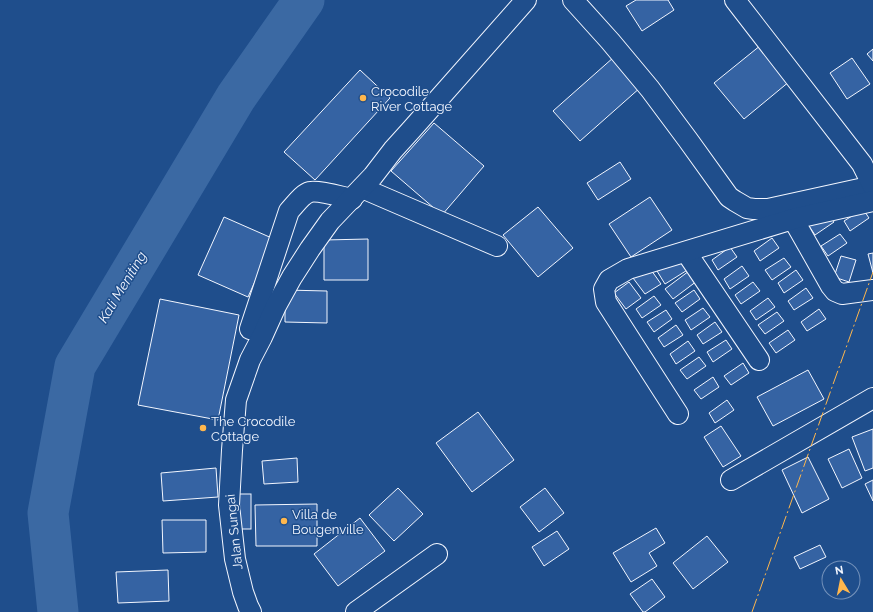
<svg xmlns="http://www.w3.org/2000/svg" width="873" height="612" font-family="Raleway,sans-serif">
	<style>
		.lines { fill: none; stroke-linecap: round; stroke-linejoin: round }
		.river { stroke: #3b69a3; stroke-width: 41 }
		.building { fill: #3563a3; stroke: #f2f6ff }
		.minor-casing { stroke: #f2f6ff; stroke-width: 22 }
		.minor { stroke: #1f4e8c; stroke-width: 20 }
		.power { stroke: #ffb74d; stroke-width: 1; stroke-dasharray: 14 3 2 3; stroke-linecap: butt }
		.poi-dot { fill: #ffb74d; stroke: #1f4e8c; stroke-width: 1.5 }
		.labels { text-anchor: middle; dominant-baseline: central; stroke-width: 3; stroke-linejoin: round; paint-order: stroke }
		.poi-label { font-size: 13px; fill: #f2f6ff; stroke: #1f4e8c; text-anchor: start }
		.street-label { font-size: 13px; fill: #f2f6ff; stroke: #1f4e8c }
		.water-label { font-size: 14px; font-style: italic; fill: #f2f6ff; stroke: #1f4e8c }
	</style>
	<rect width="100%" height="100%" fill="#1f4e8c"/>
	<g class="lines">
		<path class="river" d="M58,612L48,513L75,366L236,97L304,0"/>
	</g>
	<g class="building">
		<path d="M636,0H668L674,10L642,31L626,6Z"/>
		<path d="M761,45L790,81L744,119L714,83Z"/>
		<path d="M873,49V61L867,54Z"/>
		<path d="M614,57L641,87L580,141L553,111Z"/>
		<path d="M852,58L870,84L847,99L830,73Z"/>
		<path d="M360,70L390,98L315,180L284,152Z"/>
		<path d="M434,123L484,166L442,215L391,171Z"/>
		<path d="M620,162L631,179L598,200L587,183Z"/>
		<path d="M650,197L672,230L631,257L609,224Z"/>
		<path d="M538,207L573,248L538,277L503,235Z"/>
		<path d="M863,209L869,218L850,231L844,221Z"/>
		<path d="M828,213L834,222L815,235L809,226Z"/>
		<path d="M224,217L274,239L248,297L198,275Z"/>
		<path d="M840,234L847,243L828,256L821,246Z"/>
		<path d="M772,238L779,248L760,261L754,251Z"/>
		<path d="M368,239V280H324V240Z"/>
		<path d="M730,247L737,257L718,270L712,260Z"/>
		<path d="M873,253V273L868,254Z"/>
		<path d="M680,256L689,269L665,284L657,271Z"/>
		<path d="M841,256L856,260L849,282L834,277Z"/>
		<path d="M784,258L791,267L772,280L765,270Z"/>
		<path d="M742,266L749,276L730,289L724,279Z"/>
		<path d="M649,267L661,284L645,294L633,278Z"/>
		<path d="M796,270L803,280L784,293L778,283Z"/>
		<path d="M689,271L697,281L673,299L665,289Z"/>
		<path d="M629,282L641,298L626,309L614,293Z"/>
		<path d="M753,282L760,291L741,304L735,295Z"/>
		<path d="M806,288L813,298L794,310L788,301Z"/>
		<path d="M285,290L327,291V323L285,322Z"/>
		<path d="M694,290L700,299L682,312L675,303Z"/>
		<path d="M654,296L661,305L642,318L636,309Z"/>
		<path d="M768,298L775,307L756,320L750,311Z"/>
		<path d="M160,299L239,315L218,420L138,405Z"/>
		<path d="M703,308L710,317L691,330L685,320Z"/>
		<path d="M819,309L826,319L807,331L801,322Z"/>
		<path d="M666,310L672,319L654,332L647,322Z"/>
		<path d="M777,312L784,321L765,334L758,325Z"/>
		<path d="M715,322L722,332L703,344L697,335Z"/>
		<path d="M676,325L683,335L664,347L658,338Z"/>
		<path d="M788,330L795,340L776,353L769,343Z"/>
		<path d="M726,340L732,349L713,362L707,352Z"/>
		<path d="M688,341L695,351L676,364L670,354Z"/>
		<path d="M699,357L706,366L687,379L680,370Z"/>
		<path d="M743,363L749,373L731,385L724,376Z"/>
		<path d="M808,370L824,399L773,426L757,397Z"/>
		<path d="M713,377L719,387L701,399L694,390Z"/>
		<path d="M727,400L734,410L715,423L709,413Z"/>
		<path d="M478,412L514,460L472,492L436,443Z"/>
		<path d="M721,426L741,456L723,467L704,437Z"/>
		<path d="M873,429V468L865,471L852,437Z"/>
		<path d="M849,449L862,478L842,488L828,459Z"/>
		<path d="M808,457L829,499L802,513L782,470Z"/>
		<path d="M297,458L298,482L264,484L262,461Z"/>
		<path d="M216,468L218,497L163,501L161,473Z"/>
		<path d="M873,480V501L865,484Z"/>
		<path d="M398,488L423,514L394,541L369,515Z"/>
		<path d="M545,488L564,513L539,532L520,507Z"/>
		<rect x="239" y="494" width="12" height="35"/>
		<path d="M317,504V546H256L255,505Z"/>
		<path d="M360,518L385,551L338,586L314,554Z"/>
		<path d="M162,520H206V552L163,553Z"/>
		<path d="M656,528L665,543L649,553L657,566L631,582L613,553Z"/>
		<path d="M557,531L569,549L544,566L532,547Z"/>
		<path d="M707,536L728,562L693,589L673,563Z"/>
		<path d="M820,545L826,557L800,569L794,557Z"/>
		<path d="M168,570L169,601L118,603L116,572Z"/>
		<path d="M652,579L665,597L645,612H643L630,594Z"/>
	</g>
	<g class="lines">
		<g class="minor-casing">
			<g id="minor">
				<path d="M573,0L610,41L650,89L688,140L729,197L735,201L747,208L754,209H768L873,186"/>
				<path d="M735,0L862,164L873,186"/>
				<path d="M362,188L497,246"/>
				<path d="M793,219L831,286L835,291L842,294L873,290"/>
				<path d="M686,252L759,360"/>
				<path d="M250,329L289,211C295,205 302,194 310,192C319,190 342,197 352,199"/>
				<path d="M678,414L606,302L604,289L609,280L628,269L793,219L873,201"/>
				<path d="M731,480L873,398"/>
				<path d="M251,612L248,606L243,592L235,559L229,505L232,450L236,400L250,360L262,337L276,306L292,277L310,249L330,221L373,176L393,150L412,129L526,0"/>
				<path d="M356,612L437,554"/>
			</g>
		</g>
		<use href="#minor" class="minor"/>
		<path class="power" d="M752,612L873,272"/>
	</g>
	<g class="poi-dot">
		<circle cx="363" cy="98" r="4"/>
		<circle cx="203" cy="428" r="4"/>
		<circle cx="284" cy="521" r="4"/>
	</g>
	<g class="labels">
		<g class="poi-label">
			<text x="371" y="91">Crocodile<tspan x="371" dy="15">River Cottage</tspan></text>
			<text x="211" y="421">The Crocodile<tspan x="211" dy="15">Cottage</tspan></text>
			<text x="292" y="514">Villa de<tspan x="292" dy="15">Bougenville</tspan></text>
		</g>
		<g class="street-label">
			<text transform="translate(234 532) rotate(-96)">Jalan Sungai</text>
		</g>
		<g class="water-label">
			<text transform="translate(122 287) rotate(-59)">Kali Meniting</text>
		</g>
	</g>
	<g transform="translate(841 580) rotate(350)"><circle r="19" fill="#1f4e8c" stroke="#7391ba"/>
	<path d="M0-3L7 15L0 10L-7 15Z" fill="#ffb74d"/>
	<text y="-6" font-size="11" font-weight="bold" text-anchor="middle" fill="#f2f6ff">N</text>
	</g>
</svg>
